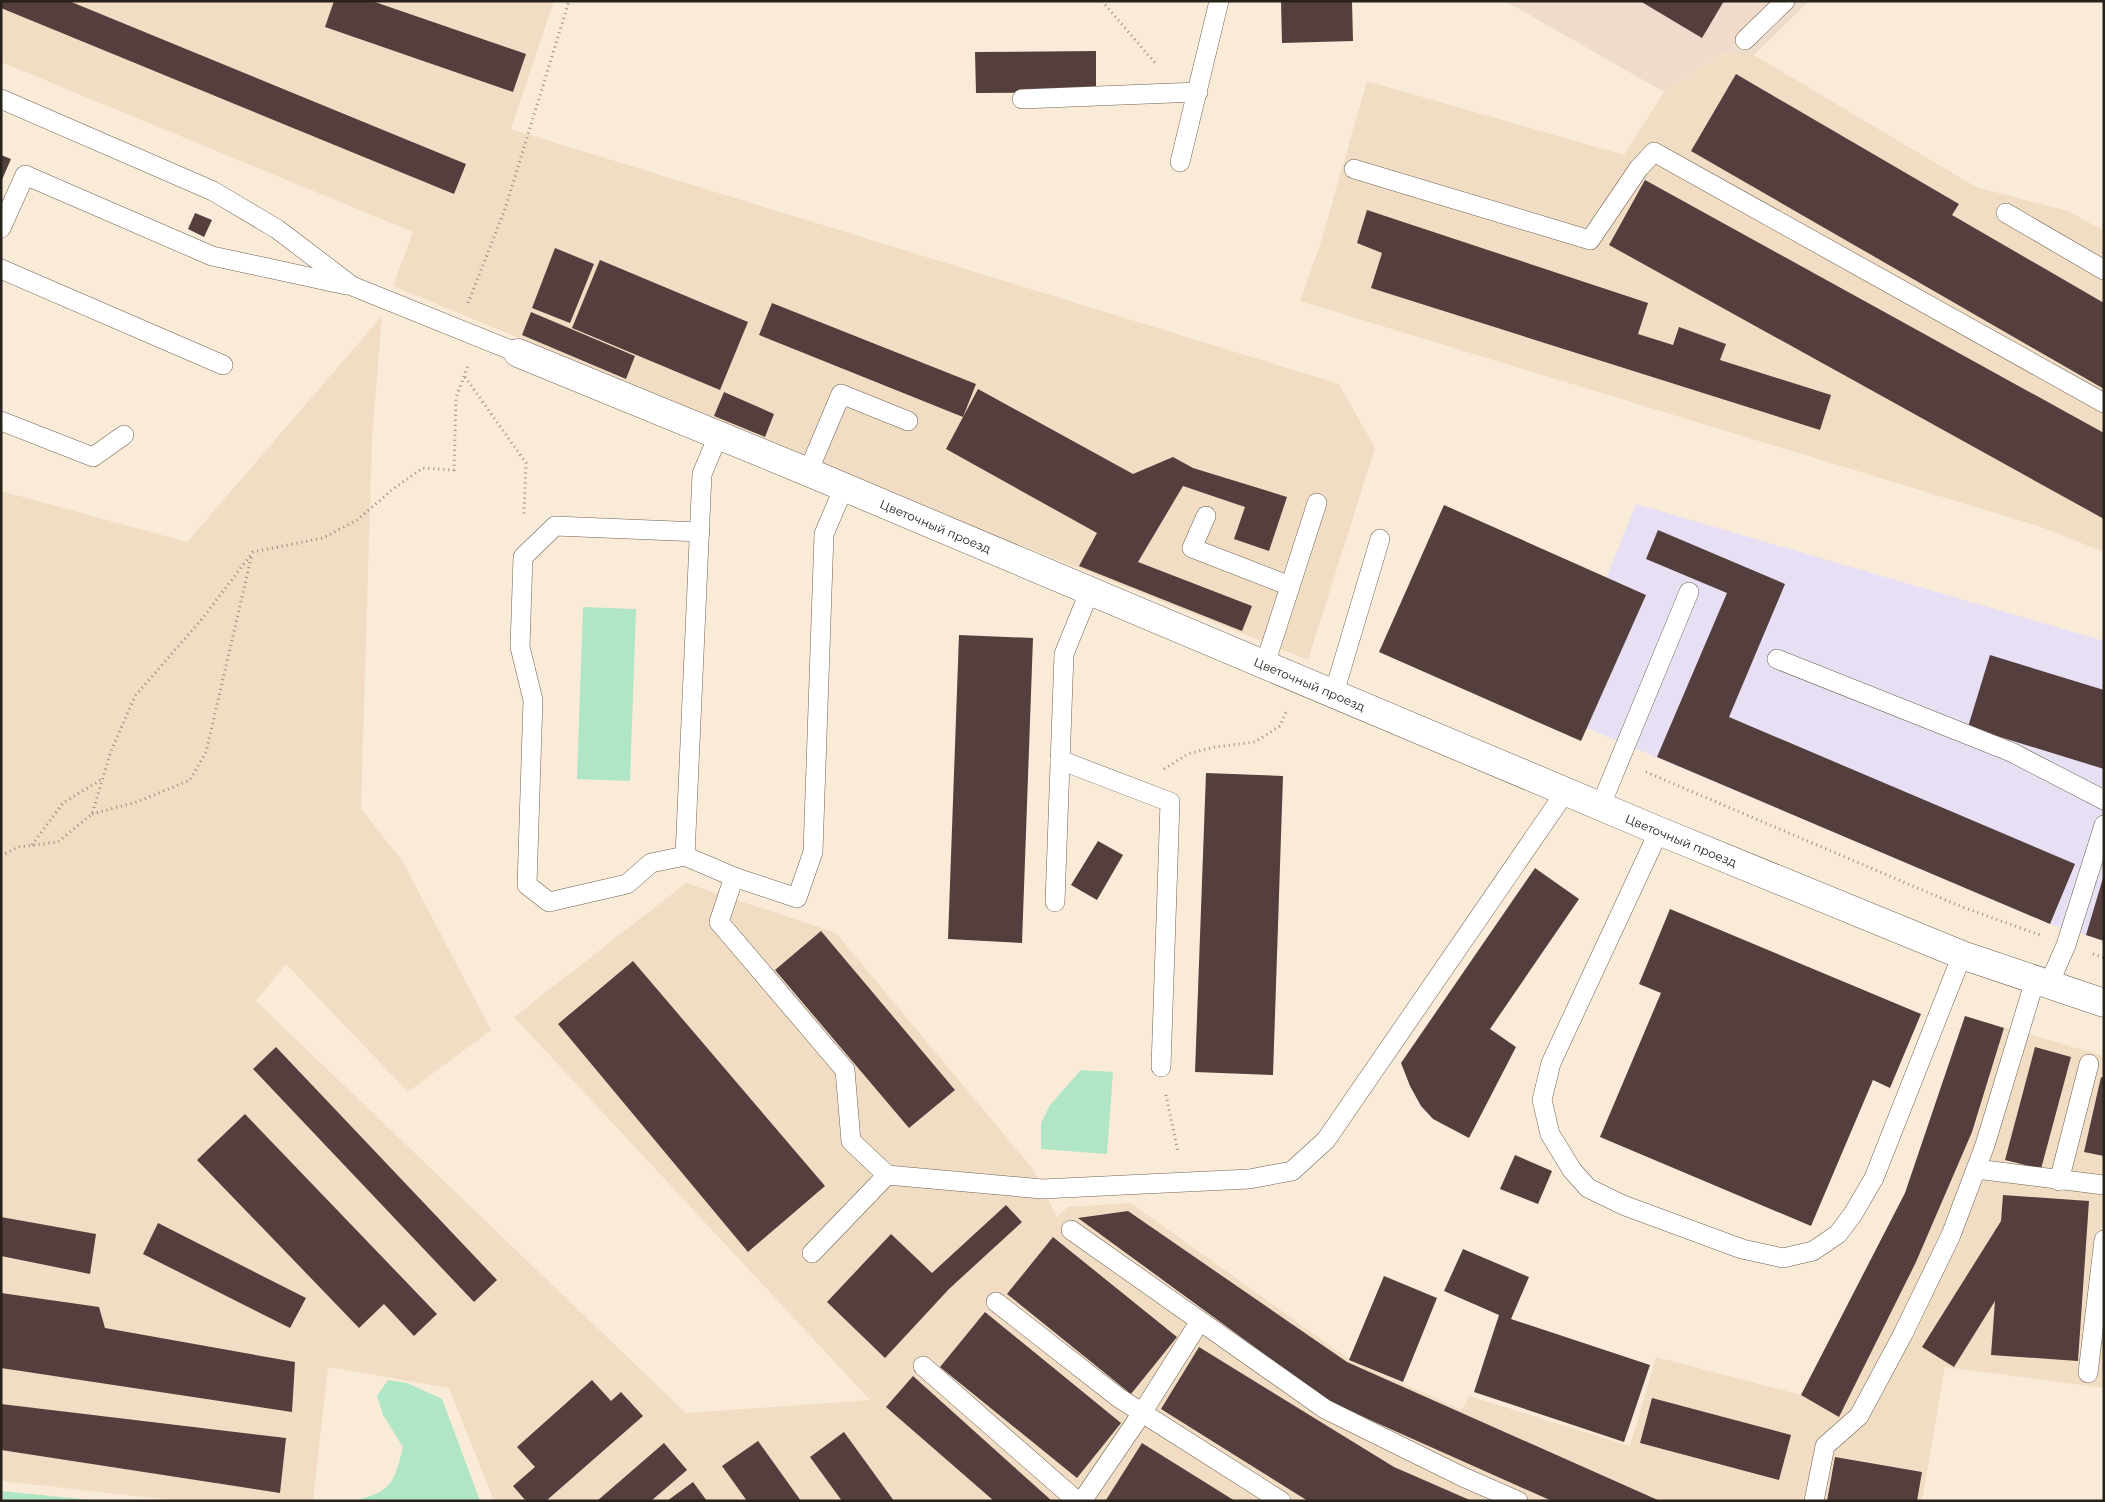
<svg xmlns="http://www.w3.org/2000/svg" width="2105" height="1502" font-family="Montserrat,sans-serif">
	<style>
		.commercial { fill: #e7dff4 }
		.built { fill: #f0ddc4 }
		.education { fill: #eedbcb }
		.green { fill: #b0e6c6 }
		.building { fill: #543f3e }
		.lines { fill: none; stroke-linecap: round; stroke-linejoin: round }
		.service-casing { stroke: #6e6151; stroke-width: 20 }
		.minor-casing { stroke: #6e6151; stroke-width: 29 }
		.path { stroke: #978d7f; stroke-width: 3; stroke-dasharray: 1 4; stroke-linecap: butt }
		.service { stroke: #fff; stroke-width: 19 }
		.minor { stroke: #fff; stroke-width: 28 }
		.labels { text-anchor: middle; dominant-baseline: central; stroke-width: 5; stroke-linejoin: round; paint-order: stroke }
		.street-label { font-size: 12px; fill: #26211a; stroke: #fff }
	</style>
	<rect width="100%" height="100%" fill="#faebd8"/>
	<path class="commercial" d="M1636,504L2104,641V941L2050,924L1587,728L1645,595L1606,578Z"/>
	<g class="built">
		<path d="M1,1H554L511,129L1339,384L1375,448L1308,660L988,532L393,286L413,232L1,62Z"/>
		<path d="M1725,52L1754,55L1976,187L2068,211L2104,231V552L2041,527L1300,301L1321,242L1367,81L1624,155L1664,92Z"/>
		<path d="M382,316L372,439L361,808L403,862L491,1030L408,1092L286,964L256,1001L686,1413L870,1400L514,1017L686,883L836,933L1032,1168L1057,1217L1068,1207L1131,1203L1350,1360L1462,1410L1469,1396L1630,1446L1656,1357L1801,1395L1905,1193L1965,1016L2104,1056V1388L1945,1367L1922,1501H494L449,1388L328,1367L313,1501H180L1,1481V491L187,542Z"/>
	</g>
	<path class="education" d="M1505,1H1809L1754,55L1724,52L1664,92Z"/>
	<g class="green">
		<path d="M583,607L636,609L630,781L577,779Z"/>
		<path d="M1081,1070L1113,1072L1107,1154L1041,1149V1123L1050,1105Z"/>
		<path d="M388,1380L407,1383L442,1399L480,1501H353C391,1492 394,1484 403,1447L383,1415L377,1396Z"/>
		<path d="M1,1491L101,1501H1Z"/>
	</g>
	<g class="building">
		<path d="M1,1H69L466,164L454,194L1,8Z"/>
		<path d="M334,1H372L526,54L513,92L325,27Z"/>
		<path d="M1281,1H1352L1353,41L1282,43Z"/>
		<path d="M1640,1H1724L1702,38Z"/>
		<path d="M1096,51V92L976,93L975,52Z"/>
		<path d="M1736,74L1959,204L1952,215L2104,303V389L1691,151Z"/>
		<path d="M1,155L11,159L1,182Z"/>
		<path d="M1645,180L2104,433V519L1609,245Z"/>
		<path d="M1367,210L1648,303L1638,334L1673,345L1679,327L1726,344L1720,360L1831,395L1820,430L1371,288L1382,253L1357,243Z"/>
		<path d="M195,213L212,220L204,237L188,229Z"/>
		<path d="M555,248L594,264L570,323L532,308Z"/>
		<path d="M600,260L748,322L720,390L572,328Z"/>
		<path d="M772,303L976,384L963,417L759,335Z"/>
		<path d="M531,312L635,356L626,379L522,335Z"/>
		<path d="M978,389L1133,474L1173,457L1193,468L1287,497L1269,551L1234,539L1245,507L1183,486L1138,562L1252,606L1242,631L1079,566L1097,533L946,449Z"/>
		<path d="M724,392L774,414L765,437L714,416Z"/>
		<path d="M1444,505L1646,595L1581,741L1379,652Z"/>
		<path d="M1658,530L1785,584L1729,717L2075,864L2050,924L1657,757L1727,593L1646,559Z"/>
		<path d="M959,635L1033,638L1022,943L948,939Z"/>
		<path d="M1990,655L2104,690V769L1968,727Z"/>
		<path d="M1206,773L1283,776L1273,1075L1195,1072Z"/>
		<path d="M1098,841L1123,855L1097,900L1071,885Z"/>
		<path d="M1535,868L1579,899L1490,1029L1516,1047L1469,1138L1433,1119L1421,1106L1410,1086L1401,1063Z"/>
		<path d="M2103,878H2104V941L2086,935Z"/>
		<path d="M1670,909L1921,1014L1890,1088L1873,1080L1811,1226L1600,1137L1661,993L1639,984Z"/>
		<path d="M821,931L955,1090L909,1128L775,970Z"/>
		<path d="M633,961L825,1186L748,1252L558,1024Z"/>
		<path d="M1965,1016L2004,1028L1972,1132L1916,1262L1839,1417L1801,1395L1905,1193Z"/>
		<path d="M276,1047L497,1280L474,1302L253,1069Z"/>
		<path d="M2035,1047L2071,1057L2041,1169L2005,1160Z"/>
		<path d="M2101,1077L2104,1078V1156L2084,1152Z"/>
		<path d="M245,1114L437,1314L414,1336L384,1304L359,1328L197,1160Z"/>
		<path d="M1515,1155L1552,1171L1538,1204L1500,1189Z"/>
		<path d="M2003,1195L2089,1201L2078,1361L1991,1355L1995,1301L1954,1367L1922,1347L2001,1221Z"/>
		<path d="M1006,1205L1022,1222L949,1289L885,1358L827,1302L891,1234L932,1273Z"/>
		<path d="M1128,1211L1347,1362L1660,1501H1552L1330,1402L1078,1218Z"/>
		<path d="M1,1217L96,1234L90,1274L1,1256Z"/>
		<path d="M158,1223L306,1298L290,1328L143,1254Z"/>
		<path d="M1053,1237L1177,1337L1131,1394L1007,1294Z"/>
		<path d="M1463,1249L1529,1277L1511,1319L1650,1365L1624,1442L1474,1392L1499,1315L1444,1291Z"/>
		<path d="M1384,1276L1437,1298L1403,1382L1349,1360Z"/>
		<path d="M1,1293L99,1307L105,1328L295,1362L292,1412L1,1368Z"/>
		<path d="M985,1312L1121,1423L1077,1478L940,1367Z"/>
		<path d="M1199,1347L1394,1467L1472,1501H1308L1161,1409Z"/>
		<path d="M913,1376L1052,1501H994L886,1407Z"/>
		<path d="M592,1380L611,1401L621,1392L643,1416L546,1501H526L513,1486L535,1467L517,1447Z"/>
		<path d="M1652,1398L1791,1435L1779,1480L1640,1443Z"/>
		<path d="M1,1404L286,1438L280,1493L1,1450Z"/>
		<path d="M844,1432L894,1501H842L810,1457Z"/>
		<path d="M758,1441L801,1501H747L722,1466Z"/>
		<path d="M664,1443L687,1470L651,1501H597Z"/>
		<path d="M1142,1443L1235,1501L1106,1500Z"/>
		<path d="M1835,1457L1922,1472L1917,1501H1827Z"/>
		<path d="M693,1482L707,1501H667Z"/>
	</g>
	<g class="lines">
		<g class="service-casing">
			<g id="service">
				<path d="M1745,40L1785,1"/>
				<path d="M1,99L213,191L277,229L352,286L518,353"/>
				<path d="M1022,99L1198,92"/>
				<path d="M1180,162L1219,1"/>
				<path d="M1354,169L1590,240L1639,168L1654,152L2104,403"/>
				<path d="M2006,213L2104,270"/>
				<path d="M1,228L25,175L212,256L346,285"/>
				<path d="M1,269L223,365"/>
				<path d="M1,421L93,457L124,435"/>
				<path d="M808,472L841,394L908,421"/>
				<path d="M1206,516L1192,548L1290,586"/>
				<path d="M700,532L555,526L523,557L520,647L533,700L527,885L549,902L627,884L651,863L685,856L734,877L797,898L813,852L824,534L844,487"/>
				<path d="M1777,659L2011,752L2104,800"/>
				<path d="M1265,664L1317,503"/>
				<path d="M1334,693L1380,539"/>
				<path d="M1060,760L1170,802L1161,1067"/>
				<path d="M1600,807L1689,592"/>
				<path d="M1659,831L1551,1063L1542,1100L1550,1134L1572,1170L1588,1188L1623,1205L1742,1249L1783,1258L1813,1251L1838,1234L1853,1214L1874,1178L1962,955"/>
				<path d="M685,856L702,474L718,436"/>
				<path d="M734,877L719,922L845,1070L851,1141L887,1175L1042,1189L1249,1179L1292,1171L1326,1140L1566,791"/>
				<path d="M1055,902L1064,654L1090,590"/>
				<path d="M2049,984L2066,945L2104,825"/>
				<path d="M1976,1169L2104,1185"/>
				<path d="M2059,1181L2089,1064"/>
				<path d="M1071,1230L1325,1409L1463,1477L1518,1501"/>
				<path d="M812,1253L887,1175"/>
				<path d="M996,1302L1119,1398L1281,1501"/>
				<path d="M923,1366L1077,1501"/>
				<path d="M2088,1373L2104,1240"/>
				<path d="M1082,1501L1142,1413L1200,1321"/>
				<path d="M1814,1501L1825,1446L1859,1416L1903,1334L1951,1235L1985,1145L2035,980"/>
			</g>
		</g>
		<g class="minor-casing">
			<g id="minor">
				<path id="s1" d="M518,353L808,472L1659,831L1962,955L2104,1003"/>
			</g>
		</g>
		<g class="path">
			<path d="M1102,1L1155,63"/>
			<path d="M468,303L505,209L569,1"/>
			<path d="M465,377L526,463L524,514"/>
			<path d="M1164,769L1188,754L1215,747L1255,742L1280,726L1287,710"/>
			<path d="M1646,772L1962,907L2040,935"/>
			<path d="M92,814L137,802L190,780L206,752L252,554"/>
			<path d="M32,845L63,803L102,779"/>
			<path d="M1,856L18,847L58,842L92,814L111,751L135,696L202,619L253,552L323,538L357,520L393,489L423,468L454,470L456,398L468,365"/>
			<path d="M2093,954L2104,958"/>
			<path d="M1166,1095L1178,1152"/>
		</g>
		<use href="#service" class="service"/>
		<use href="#minor" class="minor"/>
	</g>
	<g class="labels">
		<g class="street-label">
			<text stroke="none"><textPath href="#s1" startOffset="452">Цветочный проезд</textPath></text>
			<text stroke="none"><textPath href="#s1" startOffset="858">Цветочный проезд</textPath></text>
			<text stroke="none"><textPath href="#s1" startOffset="1261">Цветочный проезд</textPath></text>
		</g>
	</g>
	<rect width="2105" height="1502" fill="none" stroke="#26211a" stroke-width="5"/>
</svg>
